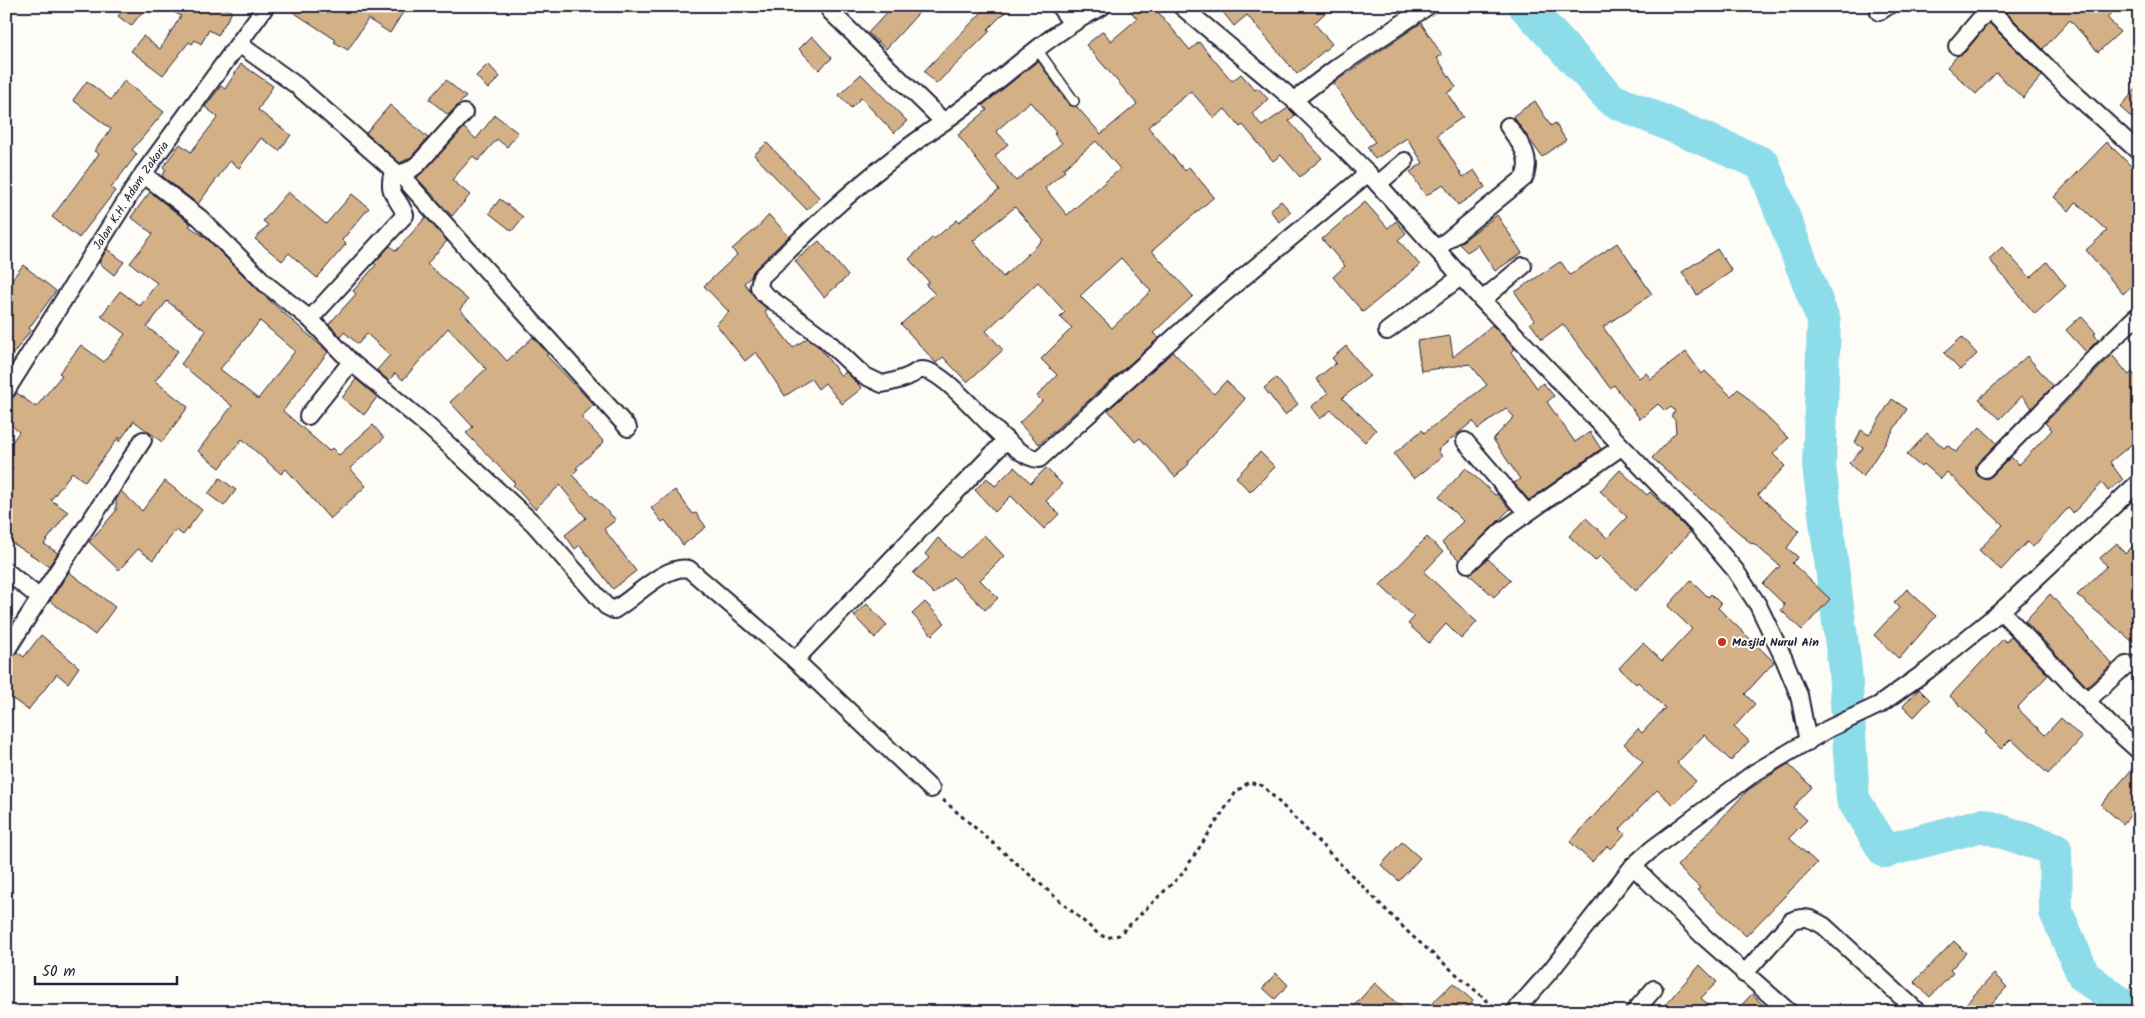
<svg xmlns="http://www.w3.org/2000/svg" width="2145" height="1018" font-family="Kalam,sans-serif">
	<style>
		.lines { fill: none; stroke-linecap: round; stroke-linejoin: round }
		.river { stroke: #8ddce9; stroke-width: 34 }
		.building { fill: #d4b086; stroke: #22223b; fill-rule: evenodd }
		.lane-casing { stroke: #22223b; stroke-width: 12 }
		.street-casing { stroke: #22223b; stroke-width: 20 }
		.path { stroke: #22223b; stroke-width: 3; stroke-dasharray: 4 4; stroke-linecap: butt }
		.lane { stroke: #fdfcf7; stroke-width: 9 }
		.street { stroke: #fdfcf7; stroke-width: 16 }
		.poi-dot { fill: #c8321e; stroke: #fdfcf7; stroke-width: 2 }
		.labels { text-anchor: middle; dominant-baseline: central; stroke-width: 4; stroke-linejoin: round; paint-order: stroke }
		.street-label { font-size: 12px; fill: #22223b; stroke: #fdfcf7 }
		.poi-label { font-size: 12px; font-weight: bold; fill: #22223b; stroke: #fdfcf7; text-anchor: start }
	</style>
	<rect width="100%" height="100%" fill="#fdfcf7"/>
	<filter id="ink" filterUnits="userSpaceOnUse"><feTurbulence type="fractalNoise" baseFrequency=".02" numOctaves="2"/><feDisplacementMap in="SourceGraphic" scale="10" xChannelSelector="R" yChannelSelector="G"/><feConvolveMatrix kernelMatrix="1 2 1 2 8 2 1 2 1" color-interpolation-filters="sRGB"/></filter>
	<g filter="url(#ink)">
		<g class="lines">
			<path class="river" d="M1525,6L1612,100L1763,164L1824,322L1819,466L1845,669L1853,799L1885,851L1982,825L2055,849L2056,912L2084,976L2132,1012"/>
		</g>
		<g class="building">
			<path d="M126,6H147L131,26L118,16Z"/>
			<path d="M163,6H222L232,12L218,35L209,30L201,44L195,40L192,44L189,42L163,75L131,51L143,36L160,49L181,16Z"/>
			<path d="M284,6H407L390,33L368,19L348,50L334,42L336,40Z"/>
			<path d="M893,6H925L886,49L868,33Z"/>
			<path d="M988,6H1011L988,29L990,31L978,43L936,84L924,71Z"/>
			<path d="M1127,6H1153L1190,50L1199,42L1232,81L1241,74L1255,90L1258,88L1268,99L1252,113L1262,126L1288,108L1295,115L1289,121L1322,158L1300,177L1281,155L1273,161L1243,125L1240,127L1225,109L1214,118L1191,91L1148,127L1185,171L1189,167L1214,197L1152,251L1193,296L1153,333L1159,338L1039,444L1019,423L1042,401L1037,396L1057,375L1041,359L1072,328L1060,317L1065,312L1038,282L986,331L1003,350L967,382L943,357L936,363L901,324L935,294L926,285L929,282L909,259L933,237L934,239L957,220L959,222L999,190L958,135L987,110L983,105L1038,61L1069,105L1077,107L1101,134L1137,104L1086,45L1103,31L1111,41L1137,19ZM1030,102L1056,132L1054,134L1062,143L1016,181L995,156L1008,144L996,131ZM1096,141L1120,169L1067,215L1045,188L1065,171L1063,169ZM1015,207L1043,240L1003,277L973,241ZM1121,258L1151,291L1112,328L1080,296Z"/>
			<path d="M1218,6H1333L1314,23L1332,44L1297,74L1247,15L1234,26Z"/>
			<path d="M2003,6H2119L2107,17L2120,32L2098,52L2070,20L2043,49L2002,8Z"/>
			<path d="M1421,23L1442,55L1437,58L1456,87L1447,93L1463,117L1437,135L1463,177L1474,170L1485,187L1458,205L1443,184L1426,196L1410,172L1423,163L1407,138L1375,159L1367,147L1375,142L1333,83Z"/>
			<path d="M1989,23L2042,76L2023,98L1996,73L1976,94L1947,67L1957,56L1965,52Z"/>
			<path d="M812,36L832,58L819,70L799,49Z"/>
			<path d="M241,64L273,86L258,110L291,135L279,151L261,138L239,168L230,161L198,204L162,176L166,170L163,167L180,144L191,152L218,117L205,107L221,86L225,89Z"/>
			<path d="M488,64L500,77L488,89L476,76Z"/>
			<path d="M861,74L907,121L894,133L861,98L851,108L839,95Z"/>
			<path d="M446,80L466,97L448,115L429,99Z"/>
			<path d="M87,81L111,100L124,81L164,112L132,150L137,154L111,188L115,191L79,238L52,217L99,154L94,151L111,129L73,100Z"/>
			<path d="M2139,86V110L2132,118L2120,107Z"/>
			<path d="M1535,101L1551,126L1555,123L1566,140L1542,157L1513,116Z"/>
			<path d="M390,105L428,138L411,157L400,163L366,133Z"/>
			<path d="M495,115L518,133L507,147L497,139L478,161L473,156L452,180L470,195L452,216L417,178L464,128L476,139Z"/>
			<path d="M2107,142L2139,174V279L2123,294L2086,250L2107,231L2076,202L2069,211L2054,197Z"/>
			<path d="M767,143L820,198L807,210L754,155Z"/>
			<path d="M150,192L191,224L189,226L206,238L260,292L328,352L283,411L329,451L332,448L339,455L373,425L384,438L350,468L366,486L330,519L286,469L281,474L242,439L220,468L198,451L232,406L181,364L206,331L167,301L147,327L178,351L155,381L188,407L162,442L134,421L119,442V437L85,482L72,472L51,500L68,512L44,544L58,553L49,566L6,539V477L13,468L6,463V450L19,432L6,420V401L11,400L17,393L36,407L62,375L59,373L81,345L104,362L125,334L101,316L120,291L140,306L157,283L130,263L153,234L131,217ZM260,321L295,351L258,399L220,369Z"/>
			<path d="M288,192L326,224L352,194L369,208L342,240L346,244L317,278L289,253L282,261L255,239L268,225L263,221Z"/>
			<path d="M500,199L523,217L512,231L489,213Z"/>
			<path d="M1281,201L1291,212L1279,222L1270,210Z"/>
			<path d="M1365,202L1388,228L1396,221L1406,233L1398,240L1420,265L1363,312L1333,277L1345,266L1322,239Z"/>
			<path d="M769,215L789,236L754,270L751,277L744,283L767,310L765,312L793,348L807,338L820,348L841,376L846,372L862,388L842,404L825,383L818,389L811,379L785,396L756,352L745,361L716,324L729,312L704,286L737,255L732,249L757,228Z"/>
			<path d="M1497,215L1522,253L1495,271L1478,245L1467,252L1459,244Z"/>
			<path d="M426,217L447,241L427,264L468,300L460,309L507,361L533,337L548,354L546,355L594,405L581,417L604,442L576,468L578,469L572,475L616,520L604,529L636,571L613,589L580,545L575,549L565,535L586,518L560,485L535,509L513,485L515,483L466,433L473,427L450,402L486,369L448,328L403,380L395,373L389,381L377,370L390,355L367,334L358,344L344,332L341,337L329,324L356,294L353,291L376,265L374,263L390,246L396,251Z"/>
			<path d="M819,241L848,276L824,297L795,261Z"/>
			<path d="M1617,243L1652,294L1603,327L1639,378L1646,373L1651,379L1686,352L1702,374L1705,371L1731,396L1738,389L1788,438L1773,454L1785,466L1758,495L1799,531L1787,548L1798,557L1792,563L1830,599L1802,630L1781,610L1785,605L1763,584L1780,566L1753,543L1752,544L1652,458L1676,432L1675,420L1671,416L1675,411L1671,407L1665,411L1658,404L1640,419L1614,385L1610,388L1563,324L1542,339L1530,323L1534,320L1515,292L1558,263L1561,262L1570,275Z"/>
			<path d="M2002,247L2030,278L2047,262L2066,286L2035,314L1989,259Z"/>
			<path d="M107,249L124,262L114,275L99,263Z"/>
			<path d="M1717,249L1732,271L1697,295L1682,272Z"/>
			<path d="M23,265L56,291L29,328L31,330L6,363V287Z"/>
			<path d="M2081,316L2096,333L2094,334L2098,340L2086,352L2066,330Z"/>
			<path d="M1492,325L1515,349L1511,352L1537,388L1543,383L1554,396L1547,402L1575,442L1590,432L1601,449L1529,500L1514,483L1520,479L1493,439L1514,417L1506,408L1478,429L1473,421L1438,450L1442,457L1414,479L1394,454L1422,430L1424,433L1487,385L1470,364L1421,371L1417,341L1450,336L1453,357Z"/>
			<path d="M1962,337L1977,354L1960,370L1944,353Z"/>
			<path d="M1346,346L1370,376L1342,398L1376,430L1365,442L1331,410L1320,419L1311,407L1328,393L1316,379L1336,363L1332,358Z"/>
			<path d="M1173,352L1214,394L1226,381L1245,399L1188,462L1189,464L1175,477L1140,438L1135,442L1108,410Z"/>
			<path d="M2112,355L2129,375L2132,372L2139,380V438L2110,462L2123,480L2108,491L2102,483L2073,513L2068,508L2033,547L2027,542L2001,570L1979,550L2003,525L1947,472L1941,479L1924,464L1921,467L1907,455L1927,433L1944,448L1947,445L1956,452L1980,427L1997,443L1976,466L1978,476L1987,479L1992,476L2011,457L2019,465L2052,430L2045,423Z"/>
			<path d="M2027,356L2053,386L2032,408L2022,396L2000,419L1979,399Z"/>
			<path d="M1276,378L1298,404L1285,415L1264,388Z"/>
			<path d="M356,379L377,397L364,415L342,398Z"/>
			<path d="M1892,399L1907,409L1863,477L1849,463L1863,448L1855,443L1861,430L1869,435Z"/>
			<path d="M1260,452L1275,467L1250,492L1236,477Z"/>
			<path d="M1014,467L1031,483L1046,468L1062,484L1046,501L1059,514L1044,529L1011,496L995,512L975,490L987,478L995,486Z"/>
			<path d="M1466,468L1495,495L1497,494L1510,509L1459,560L1442,543L1463,521L1439,497Z"/>
			<path d="M1620,470L1647,495L1650,492L1690,532L1636,591L1600,556L1595,561L1569,536L1586,518L1607,538L1627,517L1600,491Z"/>
			<path d="M220,478L236,490L224,506L208,494Z"/>
			<path d="M165,481L202,510L183,535L176,530L153,560L138,549L119,570L89,542L116,511V500L121,491L142,511Z"/>
			<path d="M675,490L693,514L696,513L706,527L683,545L665,520L662,522L651,508Z"/>
			<path d="M984,535L1004,556L980,580L998,598L985,610L953,577L934,594L913,573L929,558L925,554L938,538L960,558Z"/>
			<path d="M1427,537L1443,552L1424,572L1477,622L1461,639L1446,624L1429,643L1408,624L1414,617L1380,585Z"/>
			<path d="M2139,540V647L2077,595L2107,566L2100,558L2117,543L2125,554Z"/>
			<path d="M1488,559L1511,580L1494,597L1469,574Z"/>
			<path d="M69,572L115,607L95,635L50,601Z"/>
			<path d="M1691,580L1708,597L1711,594L1721,604L1718,608L1774,662L1745,694L1755,704L1734,727L1749,741L1731,761L1704,735L1677,763L1696,781L1673,805L1657,790L1620,829L1625,834L1611,849L1607,846L1592,862L1570,842L1643,762L1624,744L1638,729L1642,733L1665,708L1638,682L1636,684L1619,668L1643,643L1662,661L1692,629L1668,606Z"/>
			<path d="M1907,589L1936,616L1899,659L1874,635L1899,608L1894,603Z"/>
			<path d="M2050,594L2112,664L2087,687L2025,621Z"/>
			<path d="M925,602L945,623L932,635L912,614Z"/>
			<path d="M867,604L887,625L875,638L854,616Z"/>
			<path d="M41,635L79,667L68,683L57,674L28,710L6,694V661L11,660L17,652L24,657Z"/>
			<path d="M2011,636L2048,675L2017,708L2045,735L2061,718L2082,738L2048,774L2011,739L2001,749L1985,733L1987,731L1950,696L2003,639L2006,642Z"/>
			<path d="M1919,689L1930,700L1914,717L1903,706Z"/>
			<path d="M2139,761V805L2123,824L2101,805Z"/>
			<path d="M1788,764L1812,787L1793,807L1807,820L1789,838L1817,863L1746,936L1697,890L1700,888L1677,866L1748,790Z"/>
			<path d="M1402,842L1420,858L1399,881L1381,865Z"/>
			<path d="M1954,941L1966,953L1950,970L1953,973L1930,997L1914,982Z"/>
			<path d="M1700,965L1717,982L1701,998L1716,1012H1659Z"/>
			<path d="M1276,973L1288,985L1275,999L1263,988Z"/>
			<path d="M1994,974L2007,987L1984,1012H1958Z"/>
			<path d="M1375,983L1406,1012H1348Z"/>
			<path d="M1453,983L1473,1001L1464,1012H1423Z"/>
			<path d="M1752,994L1770,1012H1735Z"/>
		</g>
		<g class="lines">
			<g class="lane-casing">
				<path id="lane" d="M1036,48L1074,101"/>
			</g>
			<g class="street-casing">
				<g id="street">
					<path d="M1059,6L1071,22"/>
					<path d="M1103,6C1052,32 1021,63 977,97C947,121 914,141 885,165C841,199 801,239 761,277L759,287L764,294L825,339L863,375L882,384C892,382 902,380 911,375C914,374 918,370 921,370C949,367 1008,459 1039,459L1208,307L1368,173"/>
					<path d="M1181,6L1294,100L1368,173L1482,300L1697,525L1735,570L1758,605L1784,659L1799,695L1808,742"/>
					<path d="M1989,9L2065,85L2139,152"/>
					<path d="M830,11L944,122"/>
					<path d="M1879,12L1888,6"/>
					<path d="M239,44L296,85L398,174L410,170L418,164L464,113"/>
					<path d="M1957,46L1991,6"/>
					<path d="M1294,100L1340,65L1428,6"/>
					<path d="M143,174L200,218L267,285L310,319L351,362L429,427L533,523L606,606L614,610C635,598 665,564 689,569L795,660L931,789"/>
					<path d="M400,174L628,428"/>
					<path d="M1378,184L1405,161"/>
					<path d="M1437,249L1524,178C1533,157 1520,143 1508,126"/>
					<path d="M1482,300L1523,266"/>
					<path d="M310,319L405,215C398,195 386,196 393,171"/>
					<path d="M1387,331L1462,276"/>
					<path id="s1" d="M6,391L143,174L266,6"/>
					<path d="M308,416L351,362"/>
					<path d="M1465,441L1527,513"/>
					<path d="M1985,469C2037,418 2086,364 2139,314"/>
					<path d="M1468,564L1502,531L1621,447"/>
					<path d="M6,571L40,598L143,440"/>
					<path d="M2001,611L2109,724L2139,751"/>
					<path d="M6,651L40,598"/>
					<path d="M795,660L1006,440"/>
					<path d="M2088,700L2126,665L2139,664"/>
					<path d="M1633,866L1702,935L1789,1012"/>
					<path d="M1744,974L1791,921C1805,915 1812,919 1824,926L1918,1012"/>
					<path d="M1514,1012L1552,969L1633,866L1652,849L1754,773L1828,729L1879,705L1928,670L2001,611L2139,482"/>
					<path d="M1634,1012L1654,989"/>
				</g>
			</g>
			<path class="path" d="M943,800L1096,932L1106,938L1119,935L1182,874L1236,792L1249,782L1263,786L1411,935L1498,1010"/>
			<use href="#lane" class="lane"/>
			<use href="#street" class="street"/>
		</g>
	</g>
	<circle class="poi-dot" cx="1722" cy="642" r="5"/>
	<g class="labels">
		<g class="street-label">
			<text stroke="none"><textPath href="#s1" startOffset="232">Jalan K.H. Adam Zakaria</textPath></text>
		</g>
		<g class="poi-label">
			<text x="1732" y="642">Masjid Nurul Ain</text>
		</g>
	</g>
	<rect width="2145" height="1018" fill="none" stroke="#fdfcf7" stroke-width="25"/>
	<rect x="12" y="12" width="2120" height="993" fill="none" stroke="#22223b" stroke-width="2" filter="url(#ink)"/>
	<path d="M35 976v8h142v-8" fill="none" stroke="#22223b" stroke-width="2.5"/>
	<text x="42" y="976" font-size="15" fill="#22223b" stroke="#fdfcf7" stroke-width="4" paint-order="stroke">50 m</text>
</svg>
